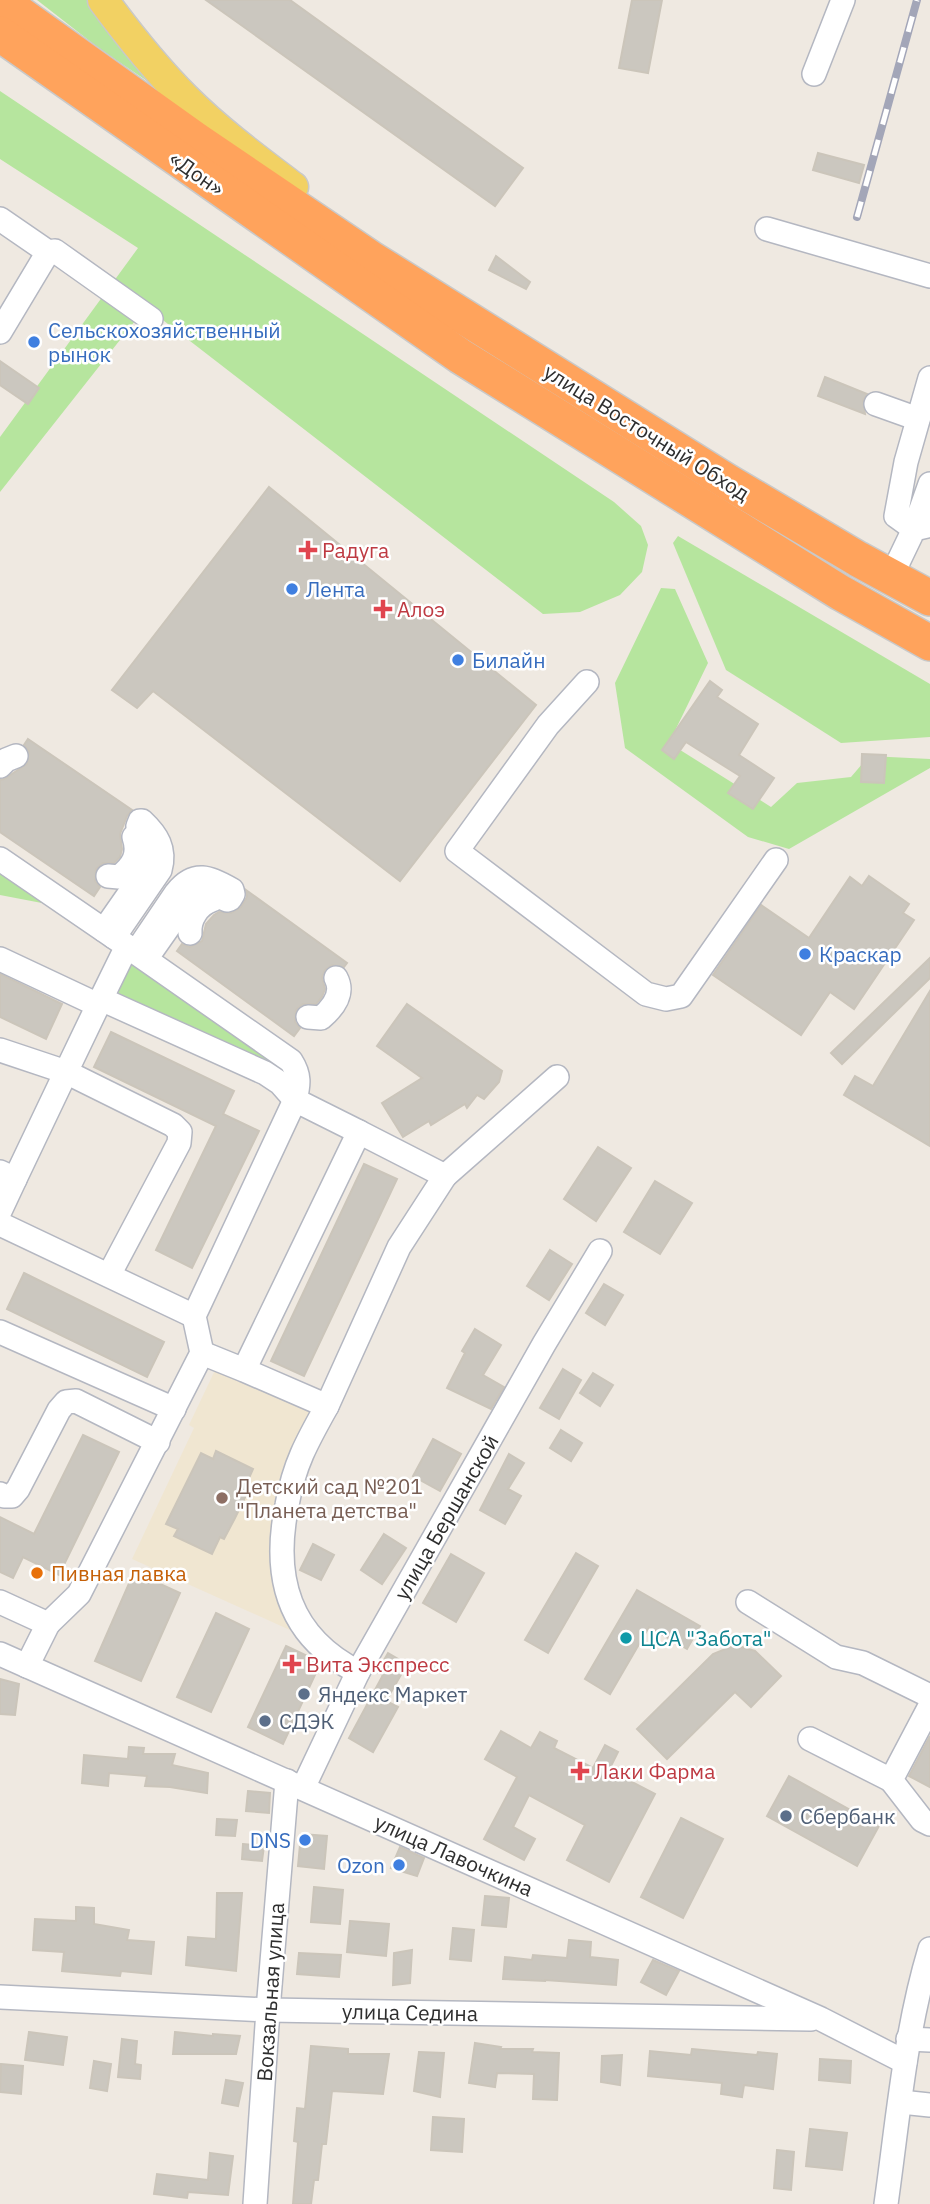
<svg xmlns="http://www.w3.org/2000/svg" width="930" height="2204" font-family="'IBM Plex Sans',sans-serif">
	<style>
		.education { fill: #f0e6d1 }
		.green { fill: #b6e59e }
		.building { fill: #cbc7bf; stroke: #cbc5ba; stroke-width: 2 }
		.lines { fill: none; stroke-linecap: round; stroke-linejoin: round }
		.minor-casing { stroke: #b4b7c1; stroke-width: 26 }
		.major-casing { stroke: #c9c9c9; stroke-width: 33 }
		.highway-casing { stroke: #c9c9c9; stroke-width: 38 }
		.minor { stroke: #fff; stroke-width: 23 }
		.major { stroke: #f2d163; stroke-width: 30 }
		.highway { stroke: #ffa35c; stroke-width: 35 }
		.rail-casing { stroke: #a3a6b8; stroke-width: 8 }
		.rail { stroke: #fff; stroke-width: 5; stroke-dasharray: 16; stroke-linecap: butt }
		.shop-dot { fill: #3f7fe0; stroke: #fff; stroke-width: 2.5 }
		.health-dot { fill: #e0444e; stroke: #fff; stroke-width: 2.5 }
		.education-dot { fill: #8d6e63; stroke: #fff; stroke-width: 2.5 }
		.food-dot { fill: #e8710a; stroke: #fff; stroke-width: 2.5 }
		.culture-dot { fill: #0f9aa8; stroke: #fff; stroke-width: 2.5 }
		.service-dot { fill: #5c6f8a; stroke: #fff; stroke-width: 2.5 }
		.labels { text-anchor: middle; dominant-baseline: central; stroke-width: 5; stroke-linejoin: round; paint-order: stroke }
		.street-label { font-size: 21px; fill: #2e2e2e; stroke: #fff }
		.shop-label { font-size: 21px; fill: #366cbe; stroke: #fff; text-anchor: start }
		.health-label { font-size: 21px; fill: #be3a42; stroke: #fff; text-anchor: start }
		.education-label { font-size: 21px; fill: #785e54; stroke: #fff; text-anchor: start }
		.food-label { font-size: 21px; fill: #c56008; stroke: #fff; text-anchor: start }
		.culture-label { font-size: 21px; fill: #0d838f; stroke: #fff; text-anchor: start }
		.service-label { font-size: 21px; fill: #4e5e75; stroke: #fff; text-anchor: start }
	</style>
	<rect width="100%" height="100%" fill="#efe9e1"/>
	<path class="education" d="M217,1366L307,1408L309,1413L278,1529L301,1635L132,1559L194,1428L189,1425Z"/>
	<g class="green">
		<path d="M37,0H91L153,85L100,49Z"/>
		<path d="M0,91L614,502L641,526L648,545L642,572L620,595L580,612L543,614L146,307L0,492V437L138,248L0,159Z"/>
		<path d="M678,536L930,684V737L841,743L726,670L673,543Z"/>
		<path d="M661,588L675,589L708,663L669,743L771,807L797,783L851,777L869,756L930,759V768L789,849L748,837L625,748L615,683Z"/>
		<path d="M0,867L47,904L0,895Z"/>
		<path d="M131,959L278,1056L291,1076L119,994L115,987Z"/>
	</g>
	<g class="building">
		<path d="M206,0H290L523,168L495,206Z"/>
		<path d="M632,0H662L648,73L619,68Z"/>
		<path d="M818,153L864,165L859,183L813,170Z"/>
		<path d="M496,256L530,282L526,289L489,270Z"/>
		<path d="M0,361L39,388L28,404L0,385Z"/>
		<path d="M825,377L867,394L863,400L865,414L818,396Z"/>
		<path d="M269,487L536,705L400,881L153,691L137,708L112,690Z"/>
		<path d="M710,681L722,690L717,697L758,724L739,755L774,778L753,809L728,793L740,776L686,742L674,759L662,750Z"/>
		<path d="M28,739L132,810L127,816L120,834L122,849L120,857L114,863H103L96,869L95,881L100,887L94,896L0,832V780L4,779L27,764L29,751L24,745Z"/>
		<path d="M862,754L886,755L884,783L861,782Z"/>
		<path d="M869,876L909,904L903,913L914,920L854,1009L830,992L801,1035L713,975L761,905L809,938L850,877L862,886Z"/>
		<path d="M246,890L347,963L344,967L332,965L325,970L322,977L325,989L322,997L316,1004H303L296,1010L295,1022L300,1028L294,1036L177,951L182,944L190,947L202,941L206,924L214,915L219,912L231,913L241,907L247,897Z"/>
		<path d="M930,958V978L842,1064L831,1053Z"/>
		<path d="M0,974L62,1004L46,1039L0,1017Z"/>
		<path d="M930,991V1146L844,1095L855,1076L873,1086Z"/>
		<path d="M407,1004L502,1071L499,1082L484,1099L477,1095L467,1108L465,1104L431,1125L429,1121L403,1137L382,1103L422,1078L377,1046Z"/>
		<path d="M111,1032L234,1091L223,1114L259,1131L192,1268L156,1250L216,1126L94,1067Z"/>
		<path d="M598,1147L631,1168L596,1221L564,1199Z"/>
		<path d="M364,1164L397,1179L304,1376L271,1361Z"/>
		<path d="M655,1181L692,1203L660,1254L624,1232Z"/>
		<path d="M550,1250L572,1264L549,1300L527,1286Z"/>
		<path d="M24,1273L164,1342L147,1377L7,1309Z"/>
		<path d="M604,1284L623,1295L605,1325L586,1313Z"/>
		<path d="M475,1329L501,1345L483,1375L504,1387L491,1409L447,1388L465,1353L462,1351Z"/>
		<path d="M563,1369L581,1380L559,1419L540,1408Z"/>
		<path d="M593,1373L613,1385L600,1406L580,1393Z"/>
		<path d="M561,1430L582,1443L571,1461L550,1448Z"/>
		<path d="M83,1435L119,1452L59,1575L23,1557L13,1578L0,1572V1517L34,1534Z"/>
		<path d="M433,1439L461,1454L440,1491L413,1476Z"/>
		<path d="M216,1451L253,1469L245,1487L249,1489L235,1518L224,1539L220,1537L212,1554L174,1536L178,1529L166,1524L201,1453L213,1459Z"/>
		<path d="M509,1454L524,1463L508,1489L521,1496L505,1524L480,1510Z"/>
		<path d="M384,1534L406,1548L382,1584L361,1570Z"/>
		<path d="M313,1544L334,1555L321,1580L300,1570Z"/>
		<path d="M576,1553L598,1566L548,1653L525,1640Z"/>
		<path d="M451,1554L484,1573L456,1622L423,1603Z"/>
		<path d="M134,1572L180,1593L141,1681L95,1661Z"/>
		<path d="M637,1590L700,1626L687,1649L649,1627L610,1694L585,1679Z"/>
		<path d="M216,1613L249,1629L211,1712L177,1697Z"/>
		<path d="M735,1645L755,1651L781,1676L751,1707L735,1692L667,1759L637,1729L713,1654Z"/>
		<path d="M286,1646L314,1659L320,1664L283,1744L248,1727Z"/>
		<path d="M388,1653L407,1664L386,1701L398,1707L373,1752L349,1738L383,1675L377,1672Z"/>
		<path d="M0,1679L19,1684L15,1715L0,1714Z"/>
		<path d="M501,1731L531,1748L540,1732L557,1741L554,1748L593,1768L605,1745L618,1752L609,1770L655,1794L609,1882L567,1860L585,1825L529,1795L513,1827L535,1839L524,1860L484,1839L517,1777L485,1759Z"/>
		<path d="M930,1736V1787L909,1776Z"/>
		<path d="M129,1747L144,1748L143,1754H175L172,1765L208,1773L207,1793L170,1787L145,1786L147,1776L109,1773L108,1786L82,1783L84,1755L128,1759Z"/>
		<path d="M789,1776L879,1826L857,1866L767,1816Z"/>
		<path d="M248,1791L270,1793L269,1813L246,1811Z"/>
		<path d="M681,1818L723,1839L683,1918L641,1897Z"/>
		<path d="M217,1819L237,1820L235,1836L216,1835Z"/>
		<path d="M301,1834L327,1836L324,1869L298,1866Z"/>
		<path d="M243,1844L264,1846L262,1861L242,1859Z"/>
		<path d="M400,1847L424,1858L417,1876L391,1868Z"/>
		<path d="M314,1887L343,1890L340,1924L311,1922Z"/>
		<path d="M217,1893H242L236,1971L186,1965L188,1937L216,1939Z"/>
		<path d="M485,1896L509,1898L506,1927L482,1925Z"/>
		<path d="M76,1907L94,1908V1924L129,1930L127,1940L154,1942L151,1974L121,1971L120,1976L62,1971L64,1952L33,1950L35,1919L76,1921Z"/>
		<path d="M350,1921L389,1924L386,1956L347,1952Z"/>
		<path d="M453,1928L474,1930L471,1961L450,1959Z"/>
		<path d="M569,1940L591,1942L590,1957L618,1960L616,1985L545,1980V1981L503,1979L505,1957L532,1960L533,1955L567,1958Z"/>
		<path d="M412,1950L410,1983L393,1985L394,1953Z"/>
		<path d="M299,1953L341,1955L339,1977L297,1974Z"/>
		<path d="M653,1960L679,1971L666,1995L641,1982Z"/>
		<path d="M29,2032L67,2037L63,2065L25,2060Z"/>
		<path d="M175,2032L213,2036V2034L240,2036L236,2054H173Z"/>
		<path d="M122,2039L137,2041L135,2064L141,2065L140,2079L118,2077Z"/>
		<path d="M475,2043L501,2047L500,2049H533L532,2052L559,2053L557,2100L533,2099L534,2074L497,2073L495,2087L469,2083Z"/>
		<path d="M311,2046L348,2049V2054H389L383,2094L332,2091L326,2144H322L318,2180H314L311,2204H293L298,2142L294,2141L297,2108L305,2109Z"/>
		<path d="M692,2049L757,2055L758,2052L777,2054L773,2089L744,2085L742,2097L721,2094L722,2083L648,2076L650,2051L691,2055Z"/>
		<path d="M419,2052L444,2053L440,2097L414,2091Z"/>
		<path d="M622,2055L620,2085L601,2082L602,2056Z"/>
		<path d="M820,2059L851,2061L850,2083L819,2080Z"/>
		<path d="M94,2061L111,2064L107,2091L90,2088Z"/>
		<path d="M1,2064L23,2066L21,2094L0,2092Z"/>
		<path d="M226,2080L243,2083L238,2106L222,2103Z"/>
		<path d="M433,2117L464,2119L462,2152L431,2150Z"/>
		<path d="M810,2129L847,2133L842,2170L806,2166Z"/>
		<path d="M777,2150L794,2152L791,2190L774,2188Z"/>
		<path d="M210,2153L233,2156L228,2195L188,2192L187,2198L154,2194L157,2174L208,2180Z"/>
	</g>
	<g class="lines">
		<g class="minor-casing">
			<g id="minor">
				<path d="M814,74L843,0"/>
				<path d="M0,219L48,252L55,251L151,319"/>
				<path d="M767,229L930,276"/>
				<path d="M0,332L48,252"/>
				<path d="M930,378L906,462L896,516L914,529L930,484"/>
				<path d="M876,404L918,419"/>
				<path d="M891,577L914,529L927,526"/>
				<path d="M587,682L548,725L457,851L646,994L666,999L681,996L776,860"/>
				<path d="M0,766L6,760L16,756"/>
				<path d="M0,859L127,946L101,999"/>
				<path d="M108,876L119,877C133,866 140,855 134,837"/>
				<path d="M104,930L150,864C156,848 147,838 138,826L140,821H142C157,835 166,849 160,870L114,937"/>
				<path d="M190,933C189,919 198,905 212,900"/>
				<path d="M135,952L291,1061C300,1075 299,1084 295,1100"/>
				<path d="M136,952L176,893C194,870 210,877 232,890L233,894L230,899L227,900C213,894 204,887 191,895L146,959"/>
				<path d="M0,959L98,1005"/>
				<path d="M308,1017L321,1018C334,1007 344,993 336,978"/>
				<path d="M0,1050L66,1072L15,1179"/>
				<path d="M0,1172L15,1179L0,1211"/>
				<path d="M445,1176L557,1077"/>
				<path d="M0,1224L194,1316"/>
				<path d="M109,1275L179,1143L180,1132L173,1125L66,1072L101,999L265,1073L280,1083L295,1100"/>
				<path d="M0,1332L174,1409"/>
				<path d="M202,1353L244,1370L359,1132L445,1176L399,1247L327,1406L244,1370"/>
				<path d="M327,1406C318,1422 309,1438 302,1454C295,1470 290,1488 287,1505C272,1578 289,1637 358,1672"/>
				<path d="M0,1494L4,1496H12L18,1489L59,1410L66,1402L76,1401L158,1442"/>
				<path d="M0,1602L48,1624L79,1594L202,1353L194,1316L295,1100L359,1132"/>
				<path d="M748,1602L836,1657L863,1663L930,1696"/>
				<path d="M0,1654L821,2019L905,2062"/>
				<path d="M27,1666L48,1624"/>
				<path d="M930,1706L891,1780L922,1820L930,1824"/>
				<path d="M810,1739L891,1780"/>
				<path d="M303,1788L358,1672L544,1344L600,1251"/>
				<path d="M0,1997L268,2010L811,2019"/>
				<path d="M908,2039L930,2040"/>
				<path d="M901,2102L930,2105"/>
				<path d="M255,2204L268,2010L287,1781"/>
				<path d="M886,2204C898,2119 905,2032 930,1949"/>
			</g>
		</g>
		<g class="major-casing">
			<path id="major" d="M103,0C128,34 155,68 185,98C218,131 256,159 293,187"/>
		</g>
		<g class="highway-casing">
			<g id="highway">
				<path d="M0,0L196,140L370,258L728,482L858,559L930,598"/>
				<path d="M0,34L460,356L841,593L930,643"/>
			</g>
		</g>
		<use href="#minor" class="minor"/>
		<use href="#major" class="major"/>
		<use href="#highway" class="highway"/>
		<g class="rail-casing">
			<path id="rail" d="M857,217L917,0"/>
		</g>
		<use href="#rail" class="rail"/>
	</g>
	<g class="shop-dot">
		<circle cx="34" cy="342" r="7"/>
		<circle cx="292" cy="589" r="7"/>
		<circle cx="458" cy="660" r="7"/>
		<circle cx="805" cy="954" r="7"/>
		<circle cx="305" cy="1840" r="7"/>
		<circle cx="399" cy="1865" r="7"/>
	</g>
	<g class="health-dot">
		<path d="M304.5 539.5h7v7h7v7h-7v7h-7v-7h-7v-7h7z"/>
		<path d="M379.5 598.5h7v7h7v7h-7v7h-7v-7h-7v-7h7z"/>
		<path d="M288.5 1653.5h7v7h7v7h-7v7h-7v-7h-7v-7h7z"/>
		<path d="M576.5 1760.5h7v7h7v7h-7v7h-7v-7h-7v-7h7z"/>
	</g>
	<circle class="education-dot" cx="222" cy="1498" r="7"/>
	<circle class="food-dot" cx="37" cy="1573" r="7"/>
	<circle class="culture-dot" cx="626" cy="1638" r="7"/>
	<g class="service-dot">
		<circle cx="304" cy="1694" r="7"/>
		<circle cx="265" cy="1721" r="7"/>
		<circle cx="786" cy="1816" r="7"/>
	</g>
	<g class="labels">
		<g class="street-label">
			<text transform="translate(197 173) rotate(35)">«Дон»</text>
			<text transform="translate(647 432) rotate(32)">улица Восточный Обход</text>
			<text transform="translate(446 1517) rotate(-60)">улица Бершанской</text>
			<text transform="translate(454 1855) rotate(24)">улица Лавочкина</text>
			<text transform="translate(270 1992) rotate(-86)">Вокзальная улица</text>
			<text transform="translate(410 2012) rotate(1)">улица Седина</text>
		</g>
		<g class="shop-label">
			<text x="48" y="330">Сельскохозяйственный<tspan x="48" dy="24">рынок</tspan></text>
			<text x="306" y="589">Лента</text>
			<text x="472" y="660">Билайн</text>
			<text x="819" y="954">Краскар</text>
			<text x="291" y="1840" text-anchor="end">DNS</text>
			<text x="385" y="1865" text-anchor="end">Ozon</text>
		</g>
		<g class="health-label">
			<text x="322" y="550">Радуга</text>
			<text x="397" y="609">Алоэ</text>
			<text x="306" y="1664">Вита Экспресс</text>
			<text x="594" y="1771">Лаки Фарма</text>
		</g>
		<g class="education-label">
			<text x="236" y="1486">Детский сад №201<tspan x="236" dy="24">"Планета детства"</tspan></text>
		</g>
		<g class="food-label">
			<text x="51" y="1573">Пивная лавка</text>
		</g>
		<g class="culture-label">
			<text x="640" y="1638">ЦСА "Забота"</text>
		</g>
		<g class="service-label">
			<text x="318" y="1694">Яндекс Маркет</text>
			<text x="279" y="1721">СДЭК</text>
			<text x="800" y="1816">Сбербанк</text>
		</g>
	</g>
</svg>
